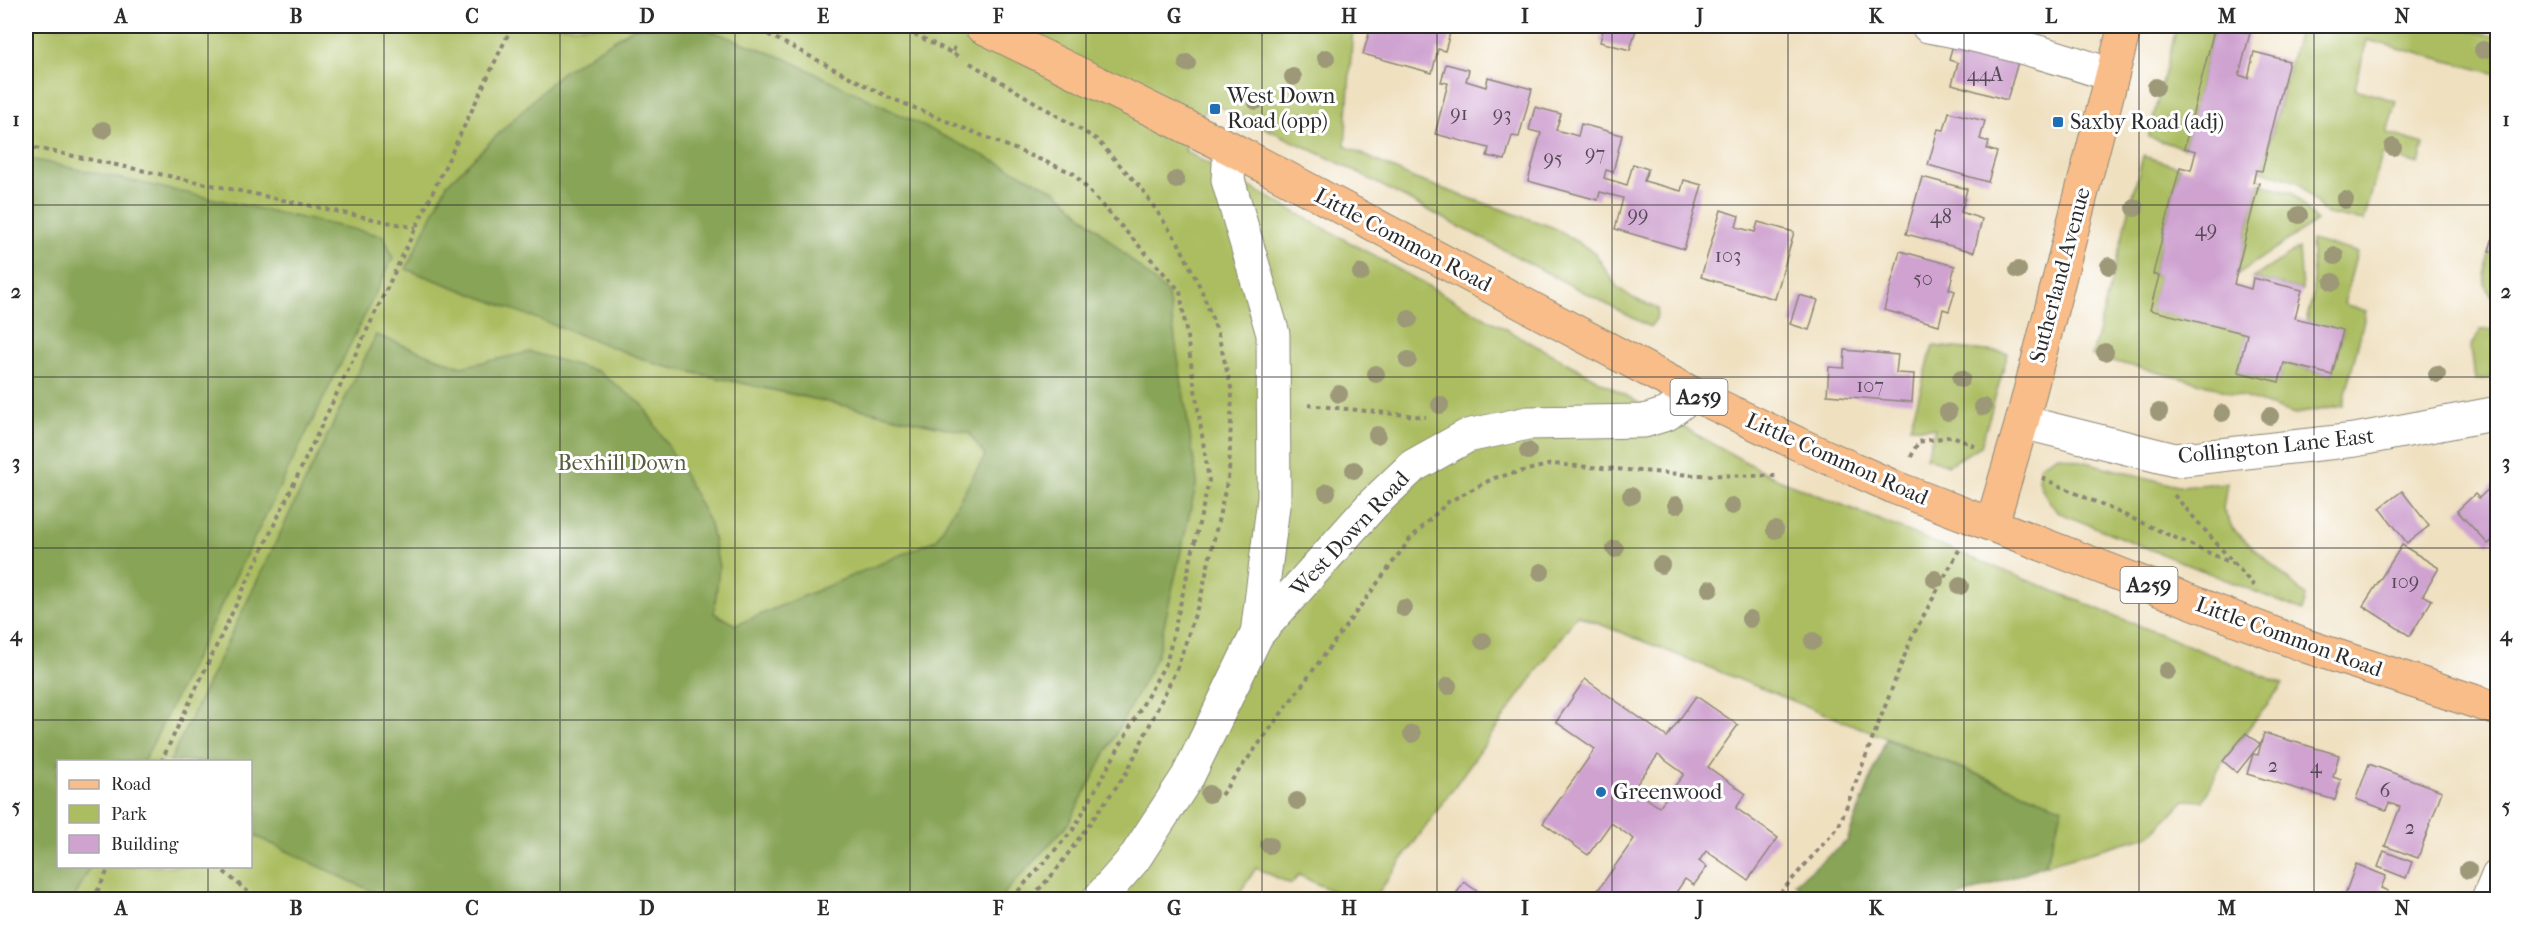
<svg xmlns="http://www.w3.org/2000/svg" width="2523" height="925" font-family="'IM FELL French Canon',serif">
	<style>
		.green { fill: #abbd60; stroke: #6b7446; stroke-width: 1.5; fill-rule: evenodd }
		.forest { fill: #88a456; stroke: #5a6840; stroke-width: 1.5 }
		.building { fill: #cfa2d0; fill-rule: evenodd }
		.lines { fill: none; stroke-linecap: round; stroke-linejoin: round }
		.minor-casing { stroke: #8d8676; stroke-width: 35 }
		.major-casing { stroke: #8d8676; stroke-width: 35 }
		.highway-casing { stroke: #8d8676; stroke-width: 35 }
		.path { stroke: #8d8676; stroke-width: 4; stroke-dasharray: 4.5 4.5; stroke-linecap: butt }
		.minor { stroke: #fff; stroke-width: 33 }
		.major { stroke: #f8bd89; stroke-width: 33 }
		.highway { stroke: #f8bd89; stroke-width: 33 }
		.tree { fill: #9c9878 }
		.grid { fill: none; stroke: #2b2b2b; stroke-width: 1.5; stroke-opacity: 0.55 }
		.poi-dot { fill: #1f6fb2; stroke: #fff; stroke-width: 2 }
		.labels { text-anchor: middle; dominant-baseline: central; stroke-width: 6; stroke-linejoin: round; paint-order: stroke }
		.number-label { font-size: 20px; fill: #544954 }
		.shield { fill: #fff; stroke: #6b6b6b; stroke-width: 1.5 }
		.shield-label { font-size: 21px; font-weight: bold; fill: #2b2b2b }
		.poi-label { font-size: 22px; fill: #2b2b2b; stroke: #fff; text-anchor: start }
		.street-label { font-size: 22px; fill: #2b2b2b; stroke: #fff }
		.park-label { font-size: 22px; fill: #585e3e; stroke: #fff }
		.neatline { fill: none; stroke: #2b2b2b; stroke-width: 2 }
		.grid-label { font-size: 20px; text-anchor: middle; font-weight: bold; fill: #2b2b2b }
	</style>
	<rect width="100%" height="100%" fill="#fff"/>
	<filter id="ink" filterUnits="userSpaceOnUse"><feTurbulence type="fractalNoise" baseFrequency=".0167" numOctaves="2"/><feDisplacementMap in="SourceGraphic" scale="12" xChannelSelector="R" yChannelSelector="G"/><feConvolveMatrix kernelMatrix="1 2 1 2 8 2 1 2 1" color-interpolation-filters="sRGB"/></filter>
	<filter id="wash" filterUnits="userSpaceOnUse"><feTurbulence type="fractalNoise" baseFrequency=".008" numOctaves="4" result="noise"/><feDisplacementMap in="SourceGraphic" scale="24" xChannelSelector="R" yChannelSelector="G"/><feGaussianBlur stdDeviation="1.35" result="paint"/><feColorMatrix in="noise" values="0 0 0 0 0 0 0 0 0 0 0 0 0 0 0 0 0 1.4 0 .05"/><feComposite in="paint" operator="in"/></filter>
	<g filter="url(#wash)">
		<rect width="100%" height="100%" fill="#efe0c0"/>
		<g class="green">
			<path d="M26,26H1353L1345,146L1415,179L1552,227L1594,252L1617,287L1633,298L1658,309L1656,319L1650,327L1337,162L1210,102L1185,151L1771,476L2283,684L2223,761L2203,801L2185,800L2151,835L2045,865L2062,808L1577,615L1374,899H1348L1299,875L1291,884L1256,868L1235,900L26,899ZM58,762H250V866H58Z"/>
			<path d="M2177,26H2215L2184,148L2148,137Z"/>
			<path d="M2300,26H2453L2497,37V74L2367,40L2355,89L2396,101L2387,133L2424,144L2419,164L2382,155L2364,221L2326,214L2298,182L2262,171Z"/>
			<path d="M2143,156L2180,167L2153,274L2159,276L2151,310L2247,334L2238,372L2279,382L2284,363L2332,375L2343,331L2306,321L2314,292L2311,240L2357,252L2344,304L2366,311L2343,406L2295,414L2204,384L2092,356Z"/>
			<path d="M2259,183L2292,192L2316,221L2236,275Z"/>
			<path d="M2299,248L2302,290L2253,278Z"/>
			<path d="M2489,251L2497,253V297H2492L2484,284Z"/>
			<path d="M2497,329V377L2475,380L2471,345L2481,330Z"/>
			<path d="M1933,346L2008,353L1981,446L1948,465L1926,457L1935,428L1910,427Z"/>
			<path d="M2058,455L2178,486L2227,483L2223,509L2233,529L2305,595L2303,611L2057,512C2046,496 2035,485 2040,465Z"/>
		</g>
		<g class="forest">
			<path d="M698,26L784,58L1056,191L1168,294L1197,481L1157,656L1068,824L999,899H388L251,834L250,762L170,761L376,335L461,367L530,352L597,371L642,404L676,459L710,524L719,567L714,613L736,625L936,540L985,456L969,433L659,365L406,269L447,184L561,73L633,28Z"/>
			<path d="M26,158L384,236L393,258L144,761L58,762V866L90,867L74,899H26Z"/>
			<path d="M1886,739L2063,808L2045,865L1953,899H1810L1795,883L1847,841Z"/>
		</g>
		<g id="blocks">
			<g class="building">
				<path d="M1358,26H1452L1445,51L1438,49L1432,73L1363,54L1370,30Z"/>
				<path d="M1604,26H1637L1630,50L1600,42Z"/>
				<path d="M2215,26L2250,33L2239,75L2248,78L2254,52L2289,61L2262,171L2256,170L2253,182L2259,183L2234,284L2251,289L2253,278L2302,290L2295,318L2343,330L2332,375L2284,363L2279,382L2238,372L2247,334L2150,310L2159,276L2153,274L2180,167L2191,170L2196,151L2184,148Z"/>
				<path d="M1953,44L2018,62L2007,100L1952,84L1958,63L1949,60Z"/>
				<path d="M1446,64L1469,70L1466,81L1486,87L1488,77L1532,89L1519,137L1512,136L1505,160L1487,156L1489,148L1435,134L1448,83L1441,82Z"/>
				<path d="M1535,107L1561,114L1556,130L1578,136L1581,124L1622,135L1613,172L1606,170L1604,178L1627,185L1633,164L1648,169L1644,181L1681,191L1684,180L1702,185L1684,249L1615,229L1623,198L1600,192L1598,200L1528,181L1541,133L1529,130Z"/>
				<path d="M1949,112L1985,121L1980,139L1989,142L1987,149L1997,152L1988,182L1928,165L1938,129L1944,130Z"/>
				<path d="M1922,177L1967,189L1961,212L1982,219L1974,252L1906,234Z"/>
				<path d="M1721,210L1739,216L1736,227L1755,232L1758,222L1794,232L1775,299L1701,277Z"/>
				<path d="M2497,223H2498V253L2489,251Z"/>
				<path d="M1900,251L1955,266L1949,289L1955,291L1949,311L1943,309L1939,325L1884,310Z"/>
				<path d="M1799,295L1818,300L1809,330L1790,324Z"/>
				<path d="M1845,350L1898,355L1896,373L1914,374L1912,402L1827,395L1829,367L1844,368Z"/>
				<path d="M2498,480V535L2488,544L2457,511L2475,494L2479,498Z"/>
				<path d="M2402,491L2429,526L2407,543L2380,508Z"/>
				<path d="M2402,545L2439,568L2423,595L2432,600L2410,636L2363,606Z"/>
				<path d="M1585,679L1667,737L1696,696L1738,725L1708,767L1746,794L1736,808L1778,838L1748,880L1706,851L1699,861L1707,867L1694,885L1685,879L1671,900H1591L1634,839L1611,823L1588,855L1543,823L1595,749L1556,722ZM1658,755L1684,774L1659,807L1633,789Z"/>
				<path d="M2246,733L2260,744L2237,773L2223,761Z"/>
				<path d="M2264,733L2339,755L2333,777L2341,780L2335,800L2247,774L2253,754L2258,755Z"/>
				<path d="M2369,764L2442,791L2418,858L2385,846L2400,807L2389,803L2386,810L2356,799Z"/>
				<path d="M2384,851L2412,862L2406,878L2378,867Z"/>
				<path d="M2356,864L2386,876L2381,888L2388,891L2385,900H2343Z"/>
				<path d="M1464,882L1490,900H1452Z"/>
				<path d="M2027,891L2049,899V900H2024Z"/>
			</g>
		</g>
	</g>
	<g filter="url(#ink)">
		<use href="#blocks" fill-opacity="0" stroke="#8d8676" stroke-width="1.5"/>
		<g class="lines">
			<g class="minor-casing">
				<g id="minor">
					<path d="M1928,26C1992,37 2051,55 2112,75"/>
					<path d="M2022,422L2175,460L2355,440L2498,413"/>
					<path d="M1257,634L1373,504L1413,466L1467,436L1528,423L1644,421L1667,414L1693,394"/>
					<path d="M1098,900L1134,859L1188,776L1257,634L1274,498L1273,334L1228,180L1230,148"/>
					<path d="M2488,900L2498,876"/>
				</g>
			</g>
			<g class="major-casing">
				<path id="major" d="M1992,524L2022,422L2125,26"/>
			</g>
			<g class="highway-casing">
				<path id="highway" d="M981,26L1230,148L1693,394L1809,449L1896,488L2306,646L2498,709"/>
			</g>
			<g class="path">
				<path d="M752,26L888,97L1073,173L1180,291L1209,481L1167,661L1073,830L1010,900"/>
				<path d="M898,26L952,53"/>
				<path d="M955,47L952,53L961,58"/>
				<path d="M970,63L1096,139L1141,188L1178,242L1201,289L1218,334L1232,392L1229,473L1201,596L1178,666L1127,772L1054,873L1029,900"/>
				<path d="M26,146L416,228"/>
				<path d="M1308,405L1426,417"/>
				<path d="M1911,457L1918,442L1953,436L1978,448"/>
				<path d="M2042,478L2236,565"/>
				<path d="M2174,495L2254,586"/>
				<path d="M161,762L512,26"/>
				<path d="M1221,795L1410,539L1448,502L1494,478L1552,464L1691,475L1778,476"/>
				<path d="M217,866L258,900"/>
				<path d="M93,900L110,866"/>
				<path d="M1774,900L1839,826L1911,639L1959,550"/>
			</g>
			<use href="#minor" class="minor"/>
			<use href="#major" class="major"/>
			<use href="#highway" class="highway"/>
		</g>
		<g class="tree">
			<circle cx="2483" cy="50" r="9"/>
			<circle cx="1326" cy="58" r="9"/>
			<circle cx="1187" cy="63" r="9"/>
			<circle cx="1293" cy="77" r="9"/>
			<circle cx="2156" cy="87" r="9"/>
			<circle cx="1256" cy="101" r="9"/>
			<circle cx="1297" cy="124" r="9"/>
			<circle cx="103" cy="130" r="9"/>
			<circle cx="2393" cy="147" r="9"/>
			<circle cx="1176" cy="180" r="9"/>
			<circle cx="2345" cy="200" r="9"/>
			<circle cx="2135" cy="208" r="9"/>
			<circle cx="2299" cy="215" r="9"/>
			<circle cx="2335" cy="256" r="9"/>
			<circle cx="2109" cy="266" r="9"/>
			<circle cx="2018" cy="270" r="9"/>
			<circle cx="1361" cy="273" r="9"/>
			<circle cx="2333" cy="282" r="9"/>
			<circle cx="1409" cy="319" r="9"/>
			<circle cx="2105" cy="352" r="9"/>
			<circle cx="1408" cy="360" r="9"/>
			<circle cx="1376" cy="374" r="9"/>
			<circle cx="2437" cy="374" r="9"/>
			<circle cx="1961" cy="379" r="9"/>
			<circle cx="1339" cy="394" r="9"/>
			<circle cx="1440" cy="405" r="9"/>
			<circle cx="1983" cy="407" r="9"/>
			<circle cx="1948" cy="412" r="9"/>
			<circle cx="2159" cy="412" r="9"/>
			<circle cx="2222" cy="413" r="9"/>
			<circle cx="2270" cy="416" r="9"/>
			<circle cx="1377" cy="435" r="9"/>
			<circle cx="1528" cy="451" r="9"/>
			<circle cx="1354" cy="470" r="9"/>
			<circle cx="1327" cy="492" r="9"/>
			<circle cx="1631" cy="496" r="9"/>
			<circle cx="1676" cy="505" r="9"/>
			<circle cx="1732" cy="506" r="9"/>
			<circle cx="1775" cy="530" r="9"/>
			<circle cx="1615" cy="549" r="9"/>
			<circle cx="1661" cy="565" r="9"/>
			<circle cx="1541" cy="572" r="9"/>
			<circle cx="1935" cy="579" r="9"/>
			<circle cx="1960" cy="586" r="9"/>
			<circle cx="1710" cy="589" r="9"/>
			<circle cx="1404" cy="608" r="9"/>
			<circle cx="1750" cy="619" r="9"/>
			<circle cx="1483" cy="641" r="9"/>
			<circle cx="1813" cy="641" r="9"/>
			<circle cx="2167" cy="671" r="9"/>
			<circle cx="1448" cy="686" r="9"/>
			<circle cx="1412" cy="734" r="9"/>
			<circle cx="1209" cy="794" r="9"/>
			<circle cx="1297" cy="801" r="9"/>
			<circle cx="1269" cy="845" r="9"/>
			<circle cx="2468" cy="870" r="9"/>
		</g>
	</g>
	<path class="grid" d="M208,26V762M384,26V900M560,26V900M735,26V900M910,26V900M1086,26V900M1262,26V900M1437,26V900M1612,26V900M1788,26V900M1964,26V900M2139,26V900M2314,26V900M26,205H2498M26,377H2498M26,548H2498M26,720H2498M208,866V900"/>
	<g class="poi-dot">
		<rect x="1209" y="103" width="12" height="12" rx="3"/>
		<rect x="2052" y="116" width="12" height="12" rx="3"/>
		<circle cx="1601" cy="792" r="6"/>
	</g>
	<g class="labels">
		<g class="number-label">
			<text x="1985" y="74">44A</text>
			<text x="1459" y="113">91</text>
			<text x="1502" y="114">93</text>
			<text x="1595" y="153">97</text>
			<text x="1553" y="158">95</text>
			<text x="1638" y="214">99</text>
			<text x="1941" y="216">48</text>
			<text x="2206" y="229">49</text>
			<text x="1728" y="255">103</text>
			<text x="1923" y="278">50</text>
			<text x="1870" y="385">107</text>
			<text x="2405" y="581">109</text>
			<text x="2273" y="765">2</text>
			<text x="2316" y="766">4</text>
			<text x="2385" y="790">6</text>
			<text x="2410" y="827">2</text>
		</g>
		<g class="shield">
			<rect x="1670.5" y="379" width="57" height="36" rx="4.5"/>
			<rect x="2120.5" y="567" width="57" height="36" rx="4.5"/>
		</g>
		<g class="shield-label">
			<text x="1699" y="397">A259</text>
			<text x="2149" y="585">A259</text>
		</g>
		<g class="poi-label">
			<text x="1227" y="96">West Down<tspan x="1227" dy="25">Road (opp)</tspan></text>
			<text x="2070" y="122">Saxby Road (adj)</text>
			<text x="1613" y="792">Greenwood</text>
		</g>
		<g class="street-label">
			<text transform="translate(1403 240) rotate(28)">Little Common Road</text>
			<text transform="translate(2060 275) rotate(-75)">Sutherland Avenue</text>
			<text transform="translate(2276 446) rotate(-6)">Collington Lane East</text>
			<text transform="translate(1837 459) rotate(24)">Little Common Road</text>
			<text transform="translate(1350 534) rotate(-47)">West Down Road</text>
			<text transform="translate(2289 637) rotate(20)">Little Common Road</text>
		</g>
		<g class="park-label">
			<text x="622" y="463">Bexhill Down</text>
		</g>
	</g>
	<rect width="2523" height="925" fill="none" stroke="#fff" stroke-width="66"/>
	<rect x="57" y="760" width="195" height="108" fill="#ffffff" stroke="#aaaaaa" stroke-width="1.5"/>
	<rect x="69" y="780" width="30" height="9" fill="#f8bd89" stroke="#aaaaaa" stroke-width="1.5"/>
	<text x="111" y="790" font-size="18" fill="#2b2b2b">Road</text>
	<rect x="69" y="805" width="30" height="18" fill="#abbd60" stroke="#aaaaaa" stroke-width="1.5"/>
	<text x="111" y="820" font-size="18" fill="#2b2b2b">Park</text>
	<rect x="69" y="835" width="30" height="18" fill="#cfa2d0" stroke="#aaaaaa" stroke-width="1.5"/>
	<text x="111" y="850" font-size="18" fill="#2b2b2b">Building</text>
	<rect x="33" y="33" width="2457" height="859" class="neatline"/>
	<g class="grid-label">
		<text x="121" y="23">A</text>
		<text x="296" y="23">B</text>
		<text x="472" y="23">C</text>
		<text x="647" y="23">D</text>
		<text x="823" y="23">E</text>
		<text x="998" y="23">F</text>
		<text x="1174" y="23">G</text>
		<text x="1349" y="23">H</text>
		<text x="1525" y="23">I</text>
		<text x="1700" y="23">J</text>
		<text x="1876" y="23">K</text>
		<text x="2051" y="23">L</text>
		<text x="2227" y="23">M</text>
		<text x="2402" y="23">N</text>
		<text x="16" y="126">1</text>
		<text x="2506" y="126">1</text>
		<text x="16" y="298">2</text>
		<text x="2506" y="298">2</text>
		<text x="16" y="469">3</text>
		<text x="2506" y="469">3</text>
		<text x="16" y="641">4</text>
		<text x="2506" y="641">4</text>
		<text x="16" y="813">5</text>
		<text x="2506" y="813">5</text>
		<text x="121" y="915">A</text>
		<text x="296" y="915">B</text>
		<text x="472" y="915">C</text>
		<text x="647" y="915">D</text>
		<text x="823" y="915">E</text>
		<text x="998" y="915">F</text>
		<text x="1174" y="915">G</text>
		<text x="1349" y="915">H</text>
		<text x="1525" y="915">I</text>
		<text x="1700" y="915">J</text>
		<text x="1876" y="915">K</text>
		<text x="2051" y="915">L</text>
		<text x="2227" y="915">M</text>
		<text x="2402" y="915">N</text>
	</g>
</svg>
